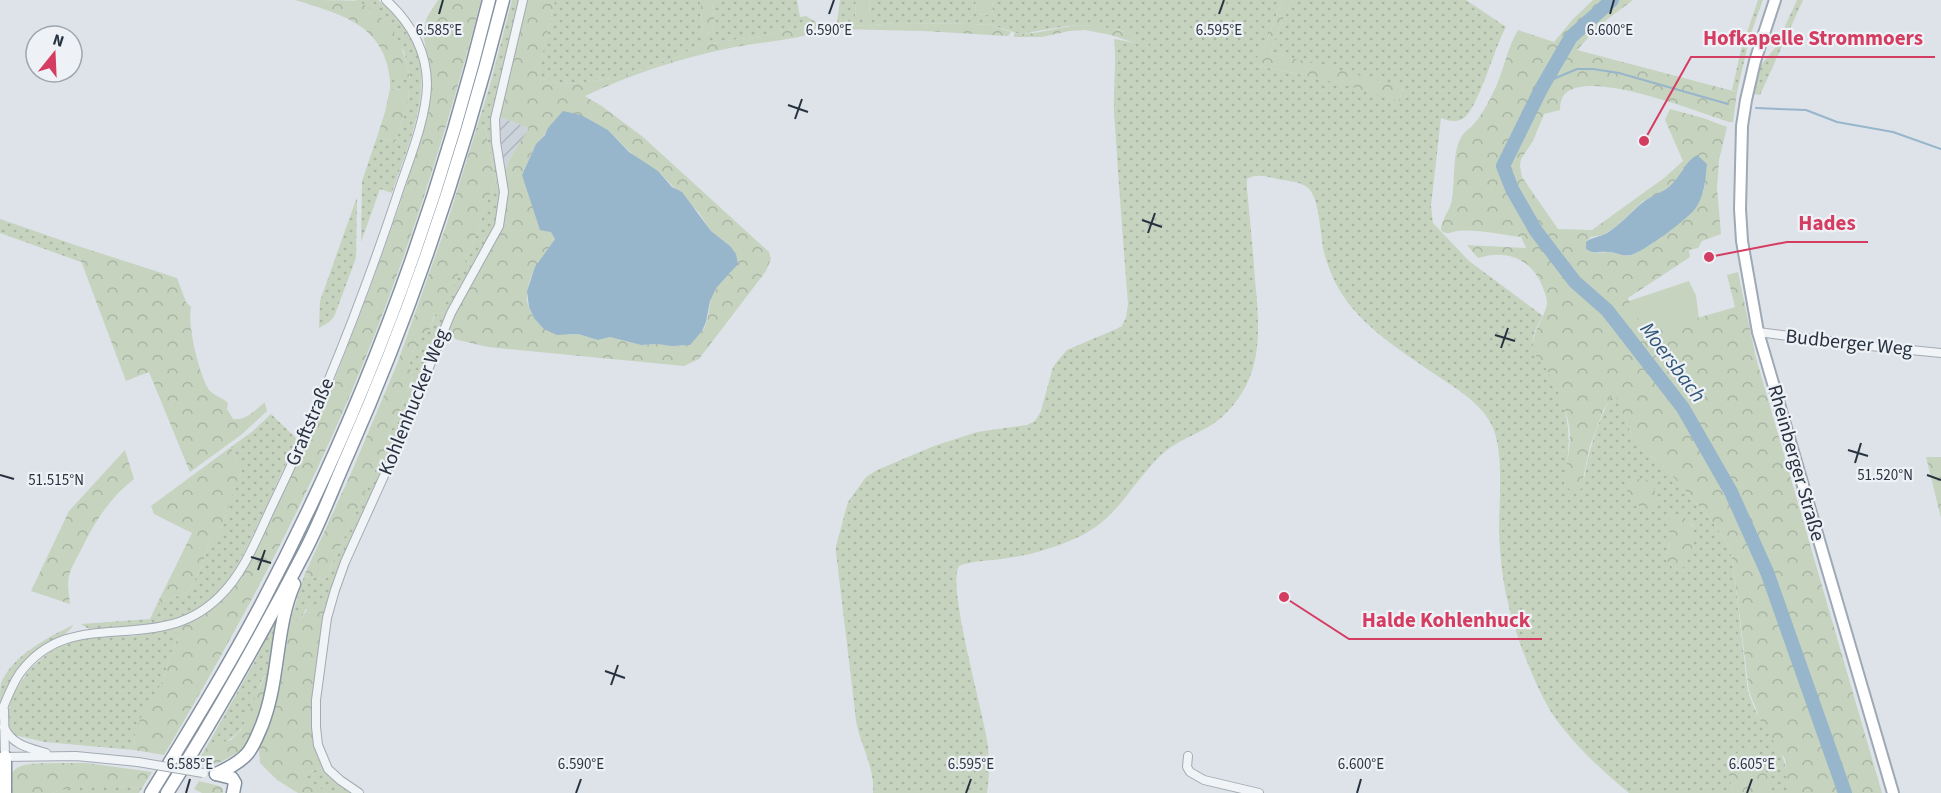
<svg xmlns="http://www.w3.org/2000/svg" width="1941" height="793" font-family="'Source Sans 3',sans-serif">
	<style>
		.industrial { fill: url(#industrial-furrows) }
		.grass { fill: url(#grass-dots); fill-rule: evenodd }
		.forest { fill: url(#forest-crowns); fill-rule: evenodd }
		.green { fill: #c6d3bf }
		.water { fill: #97b5cb }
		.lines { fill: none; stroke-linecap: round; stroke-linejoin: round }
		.stream { stroke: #97b5cb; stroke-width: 2 }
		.river { stroke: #97b5cb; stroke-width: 14 }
		.minor-casing { stroke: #a3aab3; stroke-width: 10 }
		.major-casing { stroke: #9da9b5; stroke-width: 14 }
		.highway-casing { stroke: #8592a0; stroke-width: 15 }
		.minor { stroke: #f1f4f7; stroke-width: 8 }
		.major { stroke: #fff; stroke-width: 10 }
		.highway { stroke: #fff; stroke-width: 12 }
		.minor-bridge-casing { stroke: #a3aab3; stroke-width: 10; stroke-linecap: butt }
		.minor-bridge { stroke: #f1f4f7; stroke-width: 8 }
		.ticks { fill: none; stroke: #273240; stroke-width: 2 }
		.labels { text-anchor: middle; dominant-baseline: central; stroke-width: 4.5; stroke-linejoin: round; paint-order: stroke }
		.street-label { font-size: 20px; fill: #273240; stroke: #eef2f6 }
		.water-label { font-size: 21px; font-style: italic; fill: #2f5576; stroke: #eef2f6 }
		.ticks-label { font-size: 15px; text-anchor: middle; fill: #273240; stroke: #eef2f6; stroke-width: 4.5; stroke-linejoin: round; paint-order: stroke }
		.leader { fill: none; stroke: #d53c61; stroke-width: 2 }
		.callout-dot { fill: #d53c61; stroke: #eef2f6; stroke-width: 2 }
		.callout-label { font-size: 21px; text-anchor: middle; font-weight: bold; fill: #d53c61; stroke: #eef2f6; stroke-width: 4.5; stroke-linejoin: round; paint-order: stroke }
	</style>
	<defs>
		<pattern id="industrial-furrows" width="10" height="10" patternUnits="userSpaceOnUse" patternTransform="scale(1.5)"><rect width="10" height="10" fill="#ccd3db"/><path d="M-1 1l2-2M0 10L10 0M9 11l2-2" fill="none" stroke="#afb6bd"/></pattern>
		<pattern id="grass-dots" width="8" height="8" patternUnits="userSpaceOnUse" patternTransform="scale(1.5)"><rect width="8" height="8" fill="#c6d3bf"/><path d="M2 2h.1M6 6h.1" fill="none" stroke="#aab6a5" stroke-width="1.8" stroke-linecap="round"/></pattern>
		<pattern id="forest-crowns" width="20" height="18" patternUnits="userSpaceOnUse" patternTransform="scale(1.5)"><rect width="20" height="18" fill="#c6d3bf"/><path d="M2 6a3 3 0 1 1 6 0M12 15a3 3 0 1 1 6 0" fill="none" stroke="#aab6a5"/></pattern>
	</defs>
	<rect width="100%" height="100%" fill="#dee3e9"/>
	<path class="industrial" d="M500,117L530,128L508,162V165L505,170L499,135Z"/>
	<g class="grass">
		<path d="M355,0H378C451,54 415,125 392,193L380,189L361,242L362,181L377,137L395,143L408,102L409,90L390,89V79H410L404,51Z"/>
		<path d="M512,0H519L491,119L492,140L499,176L500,196L498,214L490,239L460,286L449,311L326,610L306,609L300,620L290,622L304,576L322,579L326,577L383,453L386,451L389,436L413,378L409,364L419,338L429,331L436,312L440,316C449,292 461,271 471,248C480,226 484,203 496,183L485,127L476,130L490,85Z"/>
		<path d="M555,0H700L703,32L706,35L712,30L714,19L712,0H797L800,17L806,16L816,22L817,26L779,31L761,36L698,45L672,60L618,77L579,83L562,84L537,77Z"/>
		<path d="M840,0H856L855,17H869L870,0H976L975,14L992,15L993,0H1282L1265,45L1253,65L1350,84L1400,101L1403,88L1270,52L1283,19L1293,0H1466L1506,27C1495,46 1478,108 1464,118C1456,123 1449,121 1441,118L1431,206L1433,223L1469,261L1543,316C1539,323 1532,334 1533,342C1535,357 1542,360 1548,370C1568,402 1572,434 1566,470L1584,479C1590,445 1598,421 1614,391L1631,433L1647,452L1665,468L1713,522L1725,540L1731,554L1734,571L1748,692L1756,712L1781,751L1787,772L1791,793H1772L1760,755L1754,749C1725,750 1726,770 1734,793H1629C1600,769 1572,743 1551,712C1541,695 1533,677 1526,659C1508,612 1501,581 1499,531C1499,502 1504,453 1493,428C1482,402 1452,386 1430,371C1400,350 1365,328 1344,297C1335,284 1328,268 1324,252C1320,236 1320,198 1308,188C1300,181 1287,181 1277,179C1268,177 1256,173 1247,179V189C1250,220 1253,250 1255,280C1260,331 1264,378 1223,416C1205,433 1179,438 1161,455C1130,485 1117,521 1074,539C1053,548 1031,555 1008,558C992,561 973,560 959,566C946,586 985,716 988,747C990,762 989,778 987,793H873C875,767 860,745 856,720L836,552V546L848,502L866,477L877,470L934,446L977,432L1027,425L1035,421L1041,411L1053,367L1060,358L1067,350L1121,327L1126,318L1128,304C1123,240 1118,176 1114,112C1113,87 1117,63 1114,39L1148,45L1136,37L1120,30L1085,25L1067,26L1020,34L991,25L975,24L894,23L865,26L837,23ZM1670,517L1692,524C1698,541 1688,553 1680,569L1673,568L1665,558L1670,542Z"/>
		<path d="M1758,0H1763L1750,36L1737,92L1732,90L1741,50Z"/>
		<path d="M1797,0H1803L1760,95L1753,94L1760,66L1775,48Z"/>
		<path d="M357,197L356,258L334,317L329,322L319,328L320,301Z"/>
		<path d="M0,219L75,245L81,262L0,233Z"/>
		<path d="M271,414L297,439C285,466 273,492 261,518C239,564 221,609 167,622C142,628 115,627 89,629L81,624L150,619L157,604L188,592L201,568L210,541L220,532L236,482L242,472L231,447L253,431Z"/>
		<path d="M283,606L271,680L265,675C261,680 260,686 258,692C250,719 238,745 207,746L255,661Z"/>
		<path d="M73,625C67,637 49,641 39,649C20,662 9,681 0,702C0,696 0,689 1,683C13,655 47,638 73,625Z"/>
		<path d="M175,628L178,638L170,655L163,681L135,733L134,750L45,742L19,736L16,738L8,724L9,709L13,694L30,669L47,654L56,648L78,639L114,635L133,636Z"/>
		<path d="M321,762L324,769L354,793H327L305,778L306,774L320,768Z"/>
		<path d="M87,786H118L142,788L139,793H52L65,788Z"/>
	</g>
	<g class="forest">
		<path d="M295,0C309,0 346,0 357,1C362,3 368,7 373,11C397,29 405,51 410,80L390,79C384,24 340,14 295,0Z"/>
		<path d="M438,0H481C450,120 413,239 367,354C311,494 240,626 164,755L134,750L135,733L144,710L163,681L170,655L178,638L175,628C211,616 235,591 252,558L328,397L369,291L399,207L428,113L431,78L423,33L427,17Z"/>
		<path d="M527,0H555L537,77L562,84L579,83L618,77L672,60L698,45L761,36L779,31L817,26L813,33C788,41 761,42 735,47C684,57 631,74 585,96L603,107L643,137L769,252L771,259L766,271L699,359L684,366L488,347L458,340L451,336L449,330L463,297L489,253L502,229L508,197L505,170L508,165V162L529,128L500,117L504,92ZM600,126L608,130L636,158L658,171L699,213L711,231L730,246L731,272C721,280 711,291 710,304C708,313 708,324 702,331C697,337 688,342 682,346L657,344L641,345L610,337L598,340L578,334L568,335L534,318C531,312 526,303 527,295C528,274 543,256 555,239L522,175L534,148L545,134Z"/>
		<path d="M700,0H712L714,19L712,30L706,35L703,32Z"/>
		<path d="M856,0H870L869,17H855Z"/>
		<path d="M976,0H993L992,15L975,14Z"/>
		<path d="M1282,0H1293L1283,19L1270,52L1403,87L1400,101C1351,86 1303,74 1252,65L1265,45Z"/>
		<path d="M1593,0H1633L1601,24L1577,50L1737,92L1733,122H1729C1695,111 1602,74 1570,90C1562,94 1560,102 1560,110L1544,114L1533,141L1521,159L1520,166L1522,177L1558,229L1592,230L1664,178L1683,161L1665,120L1670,109L1703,118L1727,127L1719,160L1717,188L1721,234L1702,241L1698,248L1689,250L1690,257L1628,298L1646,333L1735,307L1727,275L1738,272L1756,358L1882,793H1789L1785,759L1761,722L1749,691L1734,571L1731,554L1725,540L1713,522L1665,468L1647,452L1631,433L1614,392L1603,411L1590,446L1581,489L1574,494L1564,484C1566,467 1570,451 1570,434C1569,414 1559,395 1551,377C1547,367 1537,361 1534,351C1529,333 1545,320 1547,303C1547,297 1544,291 1542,285C1530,258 1506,249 1478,258L1467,245L1526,248L1521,237C1503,235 1475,229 1458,231C1451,232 1447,236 1441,230C1441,219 1450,211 1452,200C1455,183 1452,150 1462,136C1464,132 1469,129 1472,126C1480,118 1487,105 1492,95C1503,75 1506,50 1518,30L1554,42L1573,19ZM1683,168L1705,180L1704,190L1694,210L1652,244L1629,256L1608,252L1594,253L1586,242L1591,237L1603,235L1617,226L1643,201L1659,194L1670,186L1677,180Z"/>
		<path d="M837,23L865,26L894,23L975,24L991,25L1011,32L1008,36L923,31L835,29Z"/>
		<path d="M1085,25C1110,27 1134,31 1153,49L1111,35L1085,30L1069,31L1042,37H1014V33C1038,36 1061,25 1085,25Z"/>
		<path d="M390,89L409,90L408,102L395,143L377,137L385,112Z"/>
		<path d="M485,127L496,183C484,203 480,226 471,248C461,271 449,293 440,316L435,313L429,331L419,338L409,364L413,378L389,436L391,447L389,452L386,451L383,453L326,577L322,579L304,576L352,471L397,364L447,223L476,130Z"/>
		<path d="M75,245L177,278L186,302L191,307C187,325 199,374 209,390C213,395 223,398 228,403L227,409L233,419C246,421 255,410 264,403H265L267,411L241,435L190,472L149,372L126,381Z"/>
		<path d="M231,447L242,472L236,483L220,532L210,541L201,568L188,592L157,604L192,533L154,514L151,506Z"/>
		<path d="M125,450L134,479C110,497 94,523 81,550C77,558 71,567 69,576C67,585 69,595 70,604L31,591L69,511Z"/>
		<path d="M1926,457H1941V518Z"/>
		<path d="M1636,479H1644L1651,481L1657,497L1652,509C1640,512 1630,498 1626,488L1630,482Z"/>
		<path d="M1677,514C1704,524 1694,546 1685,566L1680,569L1673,568L1665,558L1670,542V517Z"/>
		<path d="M311,604L319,605L326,610L315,745L321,762L320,768L306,774L305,777L327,793H298L277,780L260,763L259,750L281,683L290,622L300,620Z"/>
		<path d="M265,675L270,676L271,680L253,735L244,749L219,763L211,765L197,762L207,746L231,740L241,730Z"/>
		<path d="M1745,749H1755L1760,755L1766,771L1772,793H1734C1727,774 1724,759 1745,749Z"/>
		<path d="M55,763H87L152,772L142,788L118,786H87L65,789L52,793H9C10,787 9,779 12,773C19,761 43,764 55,763Z"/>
		<path d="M199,781L220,786L223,789V793H202L194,789Z"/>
	</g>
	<path class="green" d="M1689,281L1696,296L1699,318L1646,334L1629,301Z"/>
	<g class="water">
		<path d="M563,111L581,115L608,130L629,152L658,171L672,187L682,192L711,231L730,246L736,254L738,264L716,288L710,301L706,322L702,331L690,345L672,346L657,344L641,345L610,337L598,340L578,334L557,335L544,329L534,318L529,307L527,291L535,267L555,239L551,232L540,230L522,175L536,144L545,135L548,128Z"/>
		<path d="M1697,155L1707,164C1705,181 1705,195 1695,209C1685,221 1646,250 1631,255C1624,257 1615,252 1608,252C1597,251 1596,255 1586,249V242C1592,237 1600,237 1607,233C1621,224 1630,213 1642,203C1650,196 1662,193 1670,186C1681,177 1684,162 1697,155Z"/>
	</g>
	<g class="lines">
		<g class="stream">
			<path d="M1544,83L1577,69H1593L1619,73L1728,104"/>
			<path d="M1756,108L1806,110L1837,122L1893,132L1941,149"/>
		</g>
		<path class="river" d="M1612,0L1571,37L1541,89L1503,166L1512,189L1536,231L1575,282L1607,310L1683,408L1731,492L1767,572L1845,793"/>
		<g class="minor-casing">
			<g id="minor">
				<path d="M1758,332L1850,344L1941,353"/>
				<path d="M4,710L5,757"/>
				<path d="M0,715C6,701 11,686 20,673C59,621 109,638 164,626C185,622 205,611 220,596C245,572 258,535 273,504C321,405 362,301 397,196C408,162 426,121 427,85C427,51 410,22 386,0"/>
				<path d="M4,727C12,745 29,748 46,753"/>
				<path d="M1188,756L1187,767L1190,772L1204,780L1259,793"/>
				<path d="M1,757L76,756L138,762"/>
				<path d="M359,793L340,780L328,769L318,745L316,727V700L327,618L335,590L345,562L393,456L451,313L499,226L504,192L496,142L495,119L523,0"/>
			</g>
		</g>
		<g class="major-casing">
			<path id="major" d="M1775,0L1755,61L1746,100L1742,126L1740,209L1742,241L1758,332L1893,793"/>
		</g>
		<g class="highway-casing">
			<g id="highway">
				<path d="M5,757V793"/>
				<path d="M216,774C227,769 239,763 247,754C254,746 258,734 262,725C280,679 275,627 294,584"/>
				<path d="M216,774L232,778L235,783L233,793"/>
				<path d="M151,793C189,731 227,669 261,605C361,415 438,209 489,0"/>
				<path d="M167,793C217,714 263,632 306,549C322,518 334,485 348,454C413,307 464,155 503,0"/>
			</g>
		</g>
		<use href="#minor" class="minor"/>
		<use href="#major" class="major"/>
		<use href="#highway" class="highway"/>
		<g class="minor-bridge-casing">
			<path id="minor-bridge" d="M138,762L203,773"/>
		</g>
		<use href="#minor-bridge" class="minor-bridge"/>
	</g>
	<path class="ticks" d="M439,14L443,0M829,14L834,0M1219,14L1224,0M1610,14L1614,0M788,105L808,112M795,119L802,99M1142,220L1162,227M1148,233L1155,213M1495,335L1515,341M1501,348L1508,328M1848,450L1868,456M1855,463L1861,443M0,475L14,479M1927,475L1941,480M251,557L271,563M258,570L265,550M605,671L625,678M611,685L618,665M186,793L190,779M576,793L581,779M966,793L971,779M1357,793L1361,779M1747,793L1752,779"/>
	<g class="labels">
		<g class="street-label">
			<text transform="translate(1849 343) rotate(6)">Budberger Weg</text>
			<text transform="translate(414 402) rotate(-68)">Kohlenhucker Weg</text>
			<text transform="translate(310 422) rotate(-67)">Graftstraße</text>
			<text transform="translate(1796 463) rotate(74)">Rheinberger Straße</text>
		</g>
		<g class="water-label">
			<text transform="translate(1673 362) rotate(53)">Moersbach</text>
		</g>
	</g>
	<g class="ticks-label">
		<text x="439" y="35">6.585°E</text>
		<text x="829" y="35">6.590°E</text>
		<text x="1219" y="35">6.595°E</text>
		<text x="1610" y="35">6.600°E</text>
		<text x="1885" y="480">51.520°N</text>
		<text x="56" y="485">51.515°N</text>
		<text x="190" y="769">6.585°E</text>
		<text x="581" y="769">6.590°E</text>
		<text x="971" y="769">6.595°E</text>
		<text x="1361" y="769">6.600°E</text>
		<text x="1752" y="769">6.605°E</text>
	</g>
	<path class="leader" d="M1644 141L1691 57H1935M1709 257L1787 242H1868M1284 597L1349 639H1542"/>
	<g class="callout-dot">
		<circle cx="1644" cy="141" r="6"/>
		<circle cx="1709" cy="257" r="6"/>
		<circle cx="1284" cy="597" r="6"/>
	</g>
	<g class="callout-label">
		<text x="1813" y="45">Hofkapelle Strommoers</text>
		<text x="1827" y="230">Hades</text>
		<text x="1446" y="627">Halde Kohlenhuck</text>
	</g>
	<g transform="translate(54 54) rotate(18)"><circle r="28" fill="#eef2f6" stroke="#9ea5ad" stroke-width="1.5"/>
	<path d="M0-4.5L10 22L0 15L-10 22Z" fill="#d53c61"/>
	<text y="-9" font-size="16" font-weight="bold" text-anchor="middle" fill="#273240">N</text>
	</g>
</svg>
